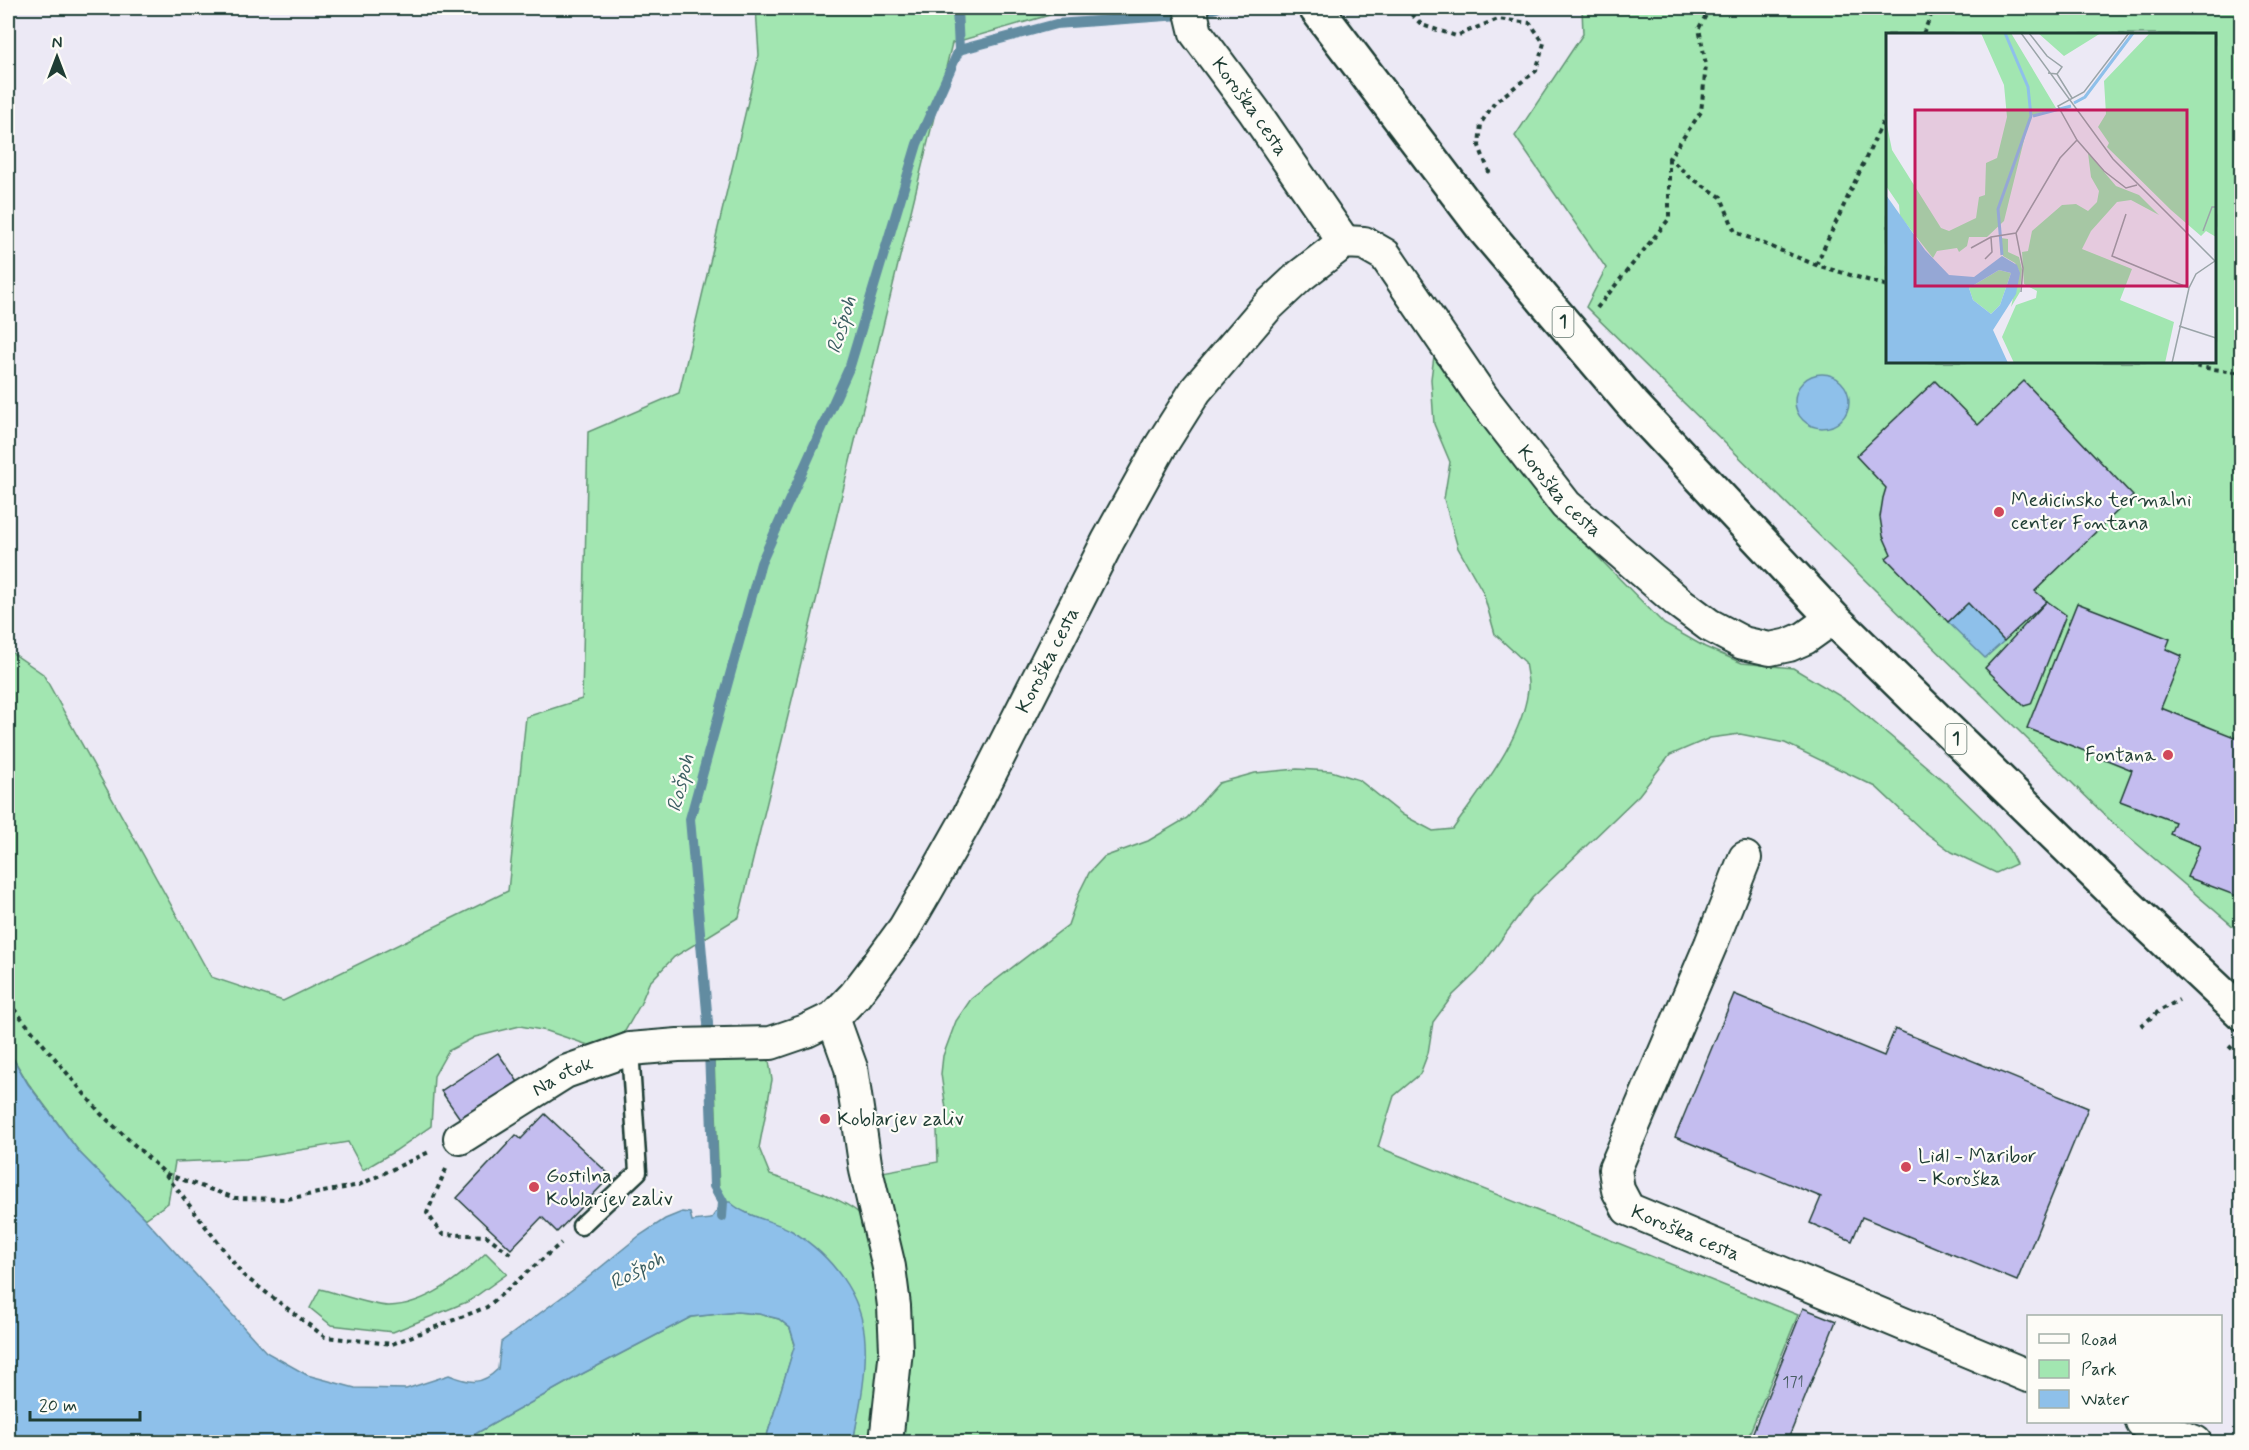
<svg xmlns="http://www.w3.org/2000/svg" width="2249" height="1450" font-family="Mynerve,sans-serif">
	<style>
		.green { fill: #a2e6b1; stroke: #609272; stroke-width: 1.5; fill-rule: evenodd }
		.water { fill: #8ec0ea; stroke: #628ca1; stroke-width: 1.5 }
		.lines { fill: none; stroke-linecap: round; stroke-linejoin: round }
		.stream { stroke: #628ca1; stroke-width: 10 }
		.building { fill: #c4bdef; stroke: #1f3d34; stroke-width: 1.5 }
		.lane-casing { stroke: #1f3d34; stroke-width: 21 }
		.street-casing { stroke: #1f3d34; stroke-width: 36 }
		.primary-casing { stroke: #1f3d34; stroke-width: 38 }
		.path { stroke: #1f3d34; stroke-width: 4; stroke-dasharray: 4.5 4.5; stroke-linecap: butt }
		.lane { stroke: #fdfcf7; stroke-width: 16 }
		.street { stroke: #fdfcf7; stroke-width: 32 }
		.primary { stroke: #fdfcf7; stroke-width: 33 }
		.poi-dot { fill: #d1495b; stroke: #fdfcf7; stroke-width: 2 }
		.labels { text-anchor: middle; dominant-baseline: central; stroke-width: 4.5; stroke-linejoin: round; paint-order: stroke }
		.number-label { font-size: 16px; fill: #485d63 }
		.shield { fill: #fdfcf7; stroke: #62766e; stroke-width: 1.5 }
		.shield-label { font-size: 18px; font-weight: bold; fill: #1f3d34 }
		.street-label { font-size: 20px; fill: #1f3d34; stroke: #fdfcf7 }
		.poi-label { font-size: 20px; fill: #1f3d34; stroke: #fdfcf7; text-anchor: start }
		.water-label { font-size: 21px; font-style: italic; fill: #3b5e62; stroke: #fdfcf7 }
		.inset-river { fill: none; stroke: #8ec0ea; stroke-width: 3 }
		.inset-road { fill: none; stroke: #9aa4a8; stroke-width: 1.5 }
		.view { fill: #c2185b; fill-opacity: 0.15; stroke: #c2185b; stroke-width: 3 }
		.inset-edge { fill: none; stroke: #1f3d34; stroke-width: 3 }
	</style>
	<rect width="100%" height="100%" fill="#ece9f5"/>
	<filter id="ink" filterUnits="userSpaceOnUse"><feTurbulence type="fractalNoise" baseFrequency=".0167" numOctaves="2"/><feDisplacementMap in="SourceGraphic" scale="12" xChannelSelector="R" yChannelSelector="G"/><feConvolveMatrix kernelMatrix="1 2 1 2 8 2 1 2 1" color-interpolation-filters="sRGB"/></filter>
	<g filter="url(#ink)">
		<g class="green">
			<path d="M756,8H1074L952,43L739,917L674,957L649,983L640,1005L625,1031L609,1045L594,1047L547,1031L520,1026L475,1037L448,1051L434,1076L431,1126L395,1151L363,1170L348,1142L246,1159L175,1162L168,1203L145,1219L80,1153L28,1083L8,1050V650L43,674L211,977L283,1001L508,891L526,717L582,699L588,432L679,393L759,55Z"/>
			<path d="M1582,8H2241V933L2114,824L1586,307L1606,268L1515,136L1583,34ZM1888,34H2214V362H1888Z"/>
			<path d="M1434,356L1552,510L1664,624L1705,647L1742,663L1793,668L1850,702L1946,783L1987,823L2009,850L2016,864L1996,873L1952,852L1922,830L1876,787L1785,743L1740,734L1710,738L1670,755L1639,795L1532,898L1477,972L1453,995L1433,1022L1428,1053L1420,1074L1394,1096L1378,1147L1798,1315L1746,1442H911L897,1440L882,1172L938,1162L937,1130L947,1116L941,1074L943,1056L956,1021L971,999L1068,925L1080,891L1089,873L1104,857L1148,841L1187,818L1219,783L1255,773L1297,769L1331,771L1359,780L1403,815L1433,831L1453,829C1481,789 1522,740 1528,690C1529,681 1526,671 1525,662L1495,634L1483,592L1458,548L1444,499L1450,462L1434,424L1431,379Z"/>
			<path d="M754,1055L769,1061L772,1080L759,1148L770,1175C796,1184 847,1198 864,1218L886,1314L876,1442H853L857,1419L759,1218L737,1209L730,1203L726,1202L719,1189L714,1059Z"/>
			<path d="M486,1253L507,1274L469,1301L393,1332L331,1325L310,1308L320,1289C336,1293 374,1306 389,1306C426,1305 460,1277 486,1253Z"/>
			<path d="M737,1312L759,1314L779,1319L790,1328L795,1345L765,1442H461L580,1375L691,1317Z"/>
		</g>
		<g class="water">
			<circle cx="1822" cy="401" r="27"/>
			<path d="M1968,603L2004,641L1985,658L1948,622Z"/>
			<path d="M8,1050L28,1084L80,1153L145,1219L266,1352L307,1375L355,1388L406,1389L449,1375C469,1383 481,1386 498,1369L501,1342L585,1280L639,1236L665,1219L682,1212L690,1213L692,1221L711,1219L723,1202H730C747,1218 773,1220 792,1231C831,1255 863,1295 865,1342C867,1375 859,1410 853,1442H765L795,1344L790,1328L779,1319L759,1314L737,1312L691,1317L580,1375L461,1442H8Z"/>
		</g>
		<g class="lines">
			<g class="stream">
				<path d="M959,50L1056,24L1194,14L1217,8"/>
				<path d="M722,1217L723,1202L714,1186L708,1023L690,819L761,563L850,366L917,144L959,50L957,8"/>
			</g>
		</g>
		<g class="building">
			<path d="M1935,381L1978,425L2024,381L2133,496L2035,591L2047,601L2004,641L1968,603L1948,622L1886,558L1891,554L1883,536L1880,517L1883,498L1886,488L1856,456Z"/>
			<path d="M2047,601L2066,615L2031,704L2024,706L1985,668Z"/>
			<path d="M2077,603L2170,639L2166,649L2182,656L2161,708L2242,740V898L2187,877L2200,846L2170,834L2175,822L2120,801L2132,770L2027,728Z"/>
			<path d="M1734,994L1884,1056L1895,1029L2088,1108L2017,1281L1862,1217L1852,1241L1810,1223L1821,1197L1675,1137Z"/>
			<path d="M498,1053L518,1082L509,1088L518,1100L470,1133L441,1091Z"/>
			<path d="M545,1114L611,1176L557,1232L542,1217L511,1249L457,1198L516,1135L521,1139Z"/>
			<path d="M1803,1308L1836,1321L1787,1442H1749Z"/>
		</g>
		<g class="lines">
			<g class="lane-casing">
				<path id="lane" d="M581,1226L638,1172L630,1049"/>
			</g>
			<g class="street-casing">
				<g id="street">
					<path id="s1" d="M1190,8L1196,33L1254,111L1344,242"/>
					<path id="s2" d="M1745,858L1711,944L1615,1169L1618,1190L1628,1209L2028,1376"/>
					<path d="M833,1018L851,1068L866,1170L889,1267L894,1306L896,1350L886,1442"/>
					<path id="s3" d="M460,1138L565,1072L630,1049L678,1045L771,1043L806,1031L833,1018L855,995L874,970L904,929L928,888L967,819L1108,541L1160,447L1196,390L1266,308L1300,276L1344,242L1364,243L1385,255L1482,397L1566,505L1677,601L1709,625L1743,643L1770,649L1789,645L1805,638L1833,618"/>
					<path d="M2142,1422L2195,1442"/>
				</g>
			</g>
			<g class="primary-casing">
				<path id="primary" d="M1316,8L1484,229L1633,405L1833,618L2122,900L2242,1013"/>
			</g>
			<g class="path">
				<path d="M1405,8L1422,25L1456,36L1498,19L1530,23L1544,43L1536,71L1495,102L1481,123L1479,146L1491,177"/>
				<path d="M1710,8L1699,28L1706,65L1701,112L1669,158L1690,177L1721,197L1735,232L1816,265L1888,286"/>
				<path d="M1923,34L1934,8"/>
				<path d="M1816,265L1888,111"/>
				<path d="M1597,308L1669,219V158"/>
				<path d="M2179,362L2199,367L2242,373"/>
				<path d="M8,1002L101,1114L166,1174L235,1198L287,1199L359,1185L429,1152"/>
				<path d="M2141,1026L2159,1011L2179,1000"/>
				<path d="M2229,1046L2242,1058"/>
				<path d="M446,1169L427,1213L442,1234L487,1236L512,1255"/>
				<path d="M166,1175L243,1275L325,1337L392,1344L487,1307L561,1243"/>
			</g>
			<use href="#lane" class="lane"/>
			<use href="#street" class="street"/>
			<use href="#primary" class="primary"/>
		</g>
	</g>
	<g class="poi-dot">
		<circle cx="1999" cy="512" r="6"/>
		<circle cx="2168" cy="755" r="6"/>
		<circle cx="825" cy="1119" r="6"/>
		<circle cx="1906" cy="1167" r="6"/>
		<circle cx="534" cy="1187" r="6"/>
	</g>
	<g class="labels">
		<g class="number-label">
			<text x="1793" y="1382">171</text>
		</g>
		<g class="shield">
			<rect x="1552.5" y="307" width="21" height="30" rx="4.5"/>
			<rect x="1945.5" y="724" width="21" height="30" rx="4.5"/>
		</g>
		<g class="shield-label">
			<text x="1563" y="322">1</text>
			<text x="1956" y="739">1</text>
		</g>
		<g class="street-label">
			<text stroke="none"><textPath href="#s1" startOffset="117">Koroška cesta</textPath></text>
			<text stroke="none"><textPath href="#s3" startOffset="1677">Koroška cesta</textPath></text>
			<text stroke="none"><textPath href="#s3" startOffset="820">Koroška cesta</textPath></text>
			<text stroke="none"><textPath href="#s3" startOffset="120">Na otok</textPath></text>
			<text stroke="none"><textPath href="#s2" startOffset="442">Koroška cesta</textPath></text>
		</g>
		<g class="poi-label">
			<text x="2011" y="500">Medicinsko termalni<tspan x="2011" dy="23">center Fontana</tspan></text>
			<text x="2156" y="755" text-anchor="end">Fontana</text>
			<text x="837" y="1119">Koblarjev zaliv</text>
			<text x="1918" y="1156">Lidl - Maribor<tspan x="1918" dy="23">- Koroška</tspan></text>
			<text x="546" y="1176">Gostilna<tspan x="546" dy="23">Koblarjev zaliv</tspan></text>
		</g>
		<g class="water-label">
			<text transform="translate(842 325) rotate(-73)">Rošpoh</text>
			<text transform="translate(681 783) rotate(-76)">Rošpoh</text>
			<text transform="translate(637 1271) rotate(-28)">Rošpoh</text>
		</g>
	</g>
	<g transform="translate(1886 33)">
		<rect width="330" height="330" fill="#ece9f5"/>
		<path d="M95,0H125L170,75L144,83L118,188L101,204H83L81,213L73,219L71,215L51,218L47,225L14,183L13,172L0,153V87L6,117L55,195L63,198L90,185L93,164L99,162L100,130L111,125L121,84L118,52ZM152,0H215L178,23ZM264,0H330V204L320,198L315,203L285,177L221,114L223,110L212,94L220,81L218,48ZM202,120L230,153L253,162L273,182L245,167L231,169L205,198L196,216L246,236L234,267L288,289L279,330H128L116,304L130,272L150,265L151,258L138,251L136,219L142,218L146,198L176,172L190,171L202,178L211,169L213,158L205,144ZM115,205L122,206V219L133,224L136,236L134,259L125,274L133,238L129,230L117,223ZM113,237L125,240L114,272L105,281L87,267L83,255Z" fill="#a2e6b1"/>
		<path d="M0,162L39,217L63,242L88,244L116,223L131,232L134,240L130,261L107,297L122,330H0ZM113,237L125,240L114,272L105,281L87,267L83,255Z" fill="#8ec0ea" fill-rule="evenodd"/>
		<path class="inset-river" d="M188,70L199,64L247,0M147,83L185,73M116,222L112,176L145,83L142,54L119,0"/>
		<path class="inset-road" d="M135,0L227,126L330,229M143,0L161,23L176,34L171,41M243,0L198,59L172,73L191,107L218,138L240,155L251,152M162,40L171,41L186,65M240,181L226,223L303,255M317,198L326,174H330M130,200L137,235L135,259M85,215L105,204L130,200L174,125L191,107M99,226L106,219L105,204M293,293L330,305M286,330L303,255L310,241L329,228"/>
		<path class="view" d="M29,77H301V253H29Z"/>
		<rect width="330" height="330" class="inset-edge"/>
	</g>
	<rect width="2249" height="1450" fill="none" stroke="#fdfcf7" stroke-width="30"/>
	<rect x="15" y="15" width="2219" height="1420" fill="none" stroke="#1f3d34" stroke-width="2" filter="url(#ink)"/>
	<rect x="2027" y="1315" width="195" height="108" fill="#fdfcf7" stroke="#a4b0a9" stroke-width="1.5"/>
	<rect x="2039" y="1334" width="30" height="9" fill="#fdfcf7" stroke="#a4b0a9" stroke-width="1.5"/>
	<text x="2081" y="1345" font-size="18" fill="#1f3d34">Road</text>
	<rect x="2039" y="1360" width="30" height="18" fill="#a2e6b1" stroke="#a4b0a9" stroke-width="1.5"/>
	<text x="2081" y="1375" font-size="18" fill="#1f3d34">Park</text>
	<rect x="2039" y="1390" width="30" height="18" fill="#8ec0ea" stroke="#a4b0a9" stroke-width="1.5"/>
	<text x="2081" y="1405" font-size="18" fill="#1f3d34">Water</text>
	<g transform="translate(57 57)" stroke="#fdfcf7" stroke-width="4.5" paint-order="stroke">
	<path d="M0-4.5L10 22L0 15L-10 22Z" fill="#1f3d34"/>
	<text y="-9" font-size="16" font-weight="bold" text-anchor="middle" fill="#1f3d34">N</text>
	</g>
	<path d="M30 1411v9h110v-9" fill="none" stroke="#1f3d34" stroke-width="3"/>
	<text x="39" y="1411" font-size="18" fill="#1f3d34" stroke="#fdfcf7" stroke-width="4.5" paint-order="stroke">20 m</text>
</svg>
